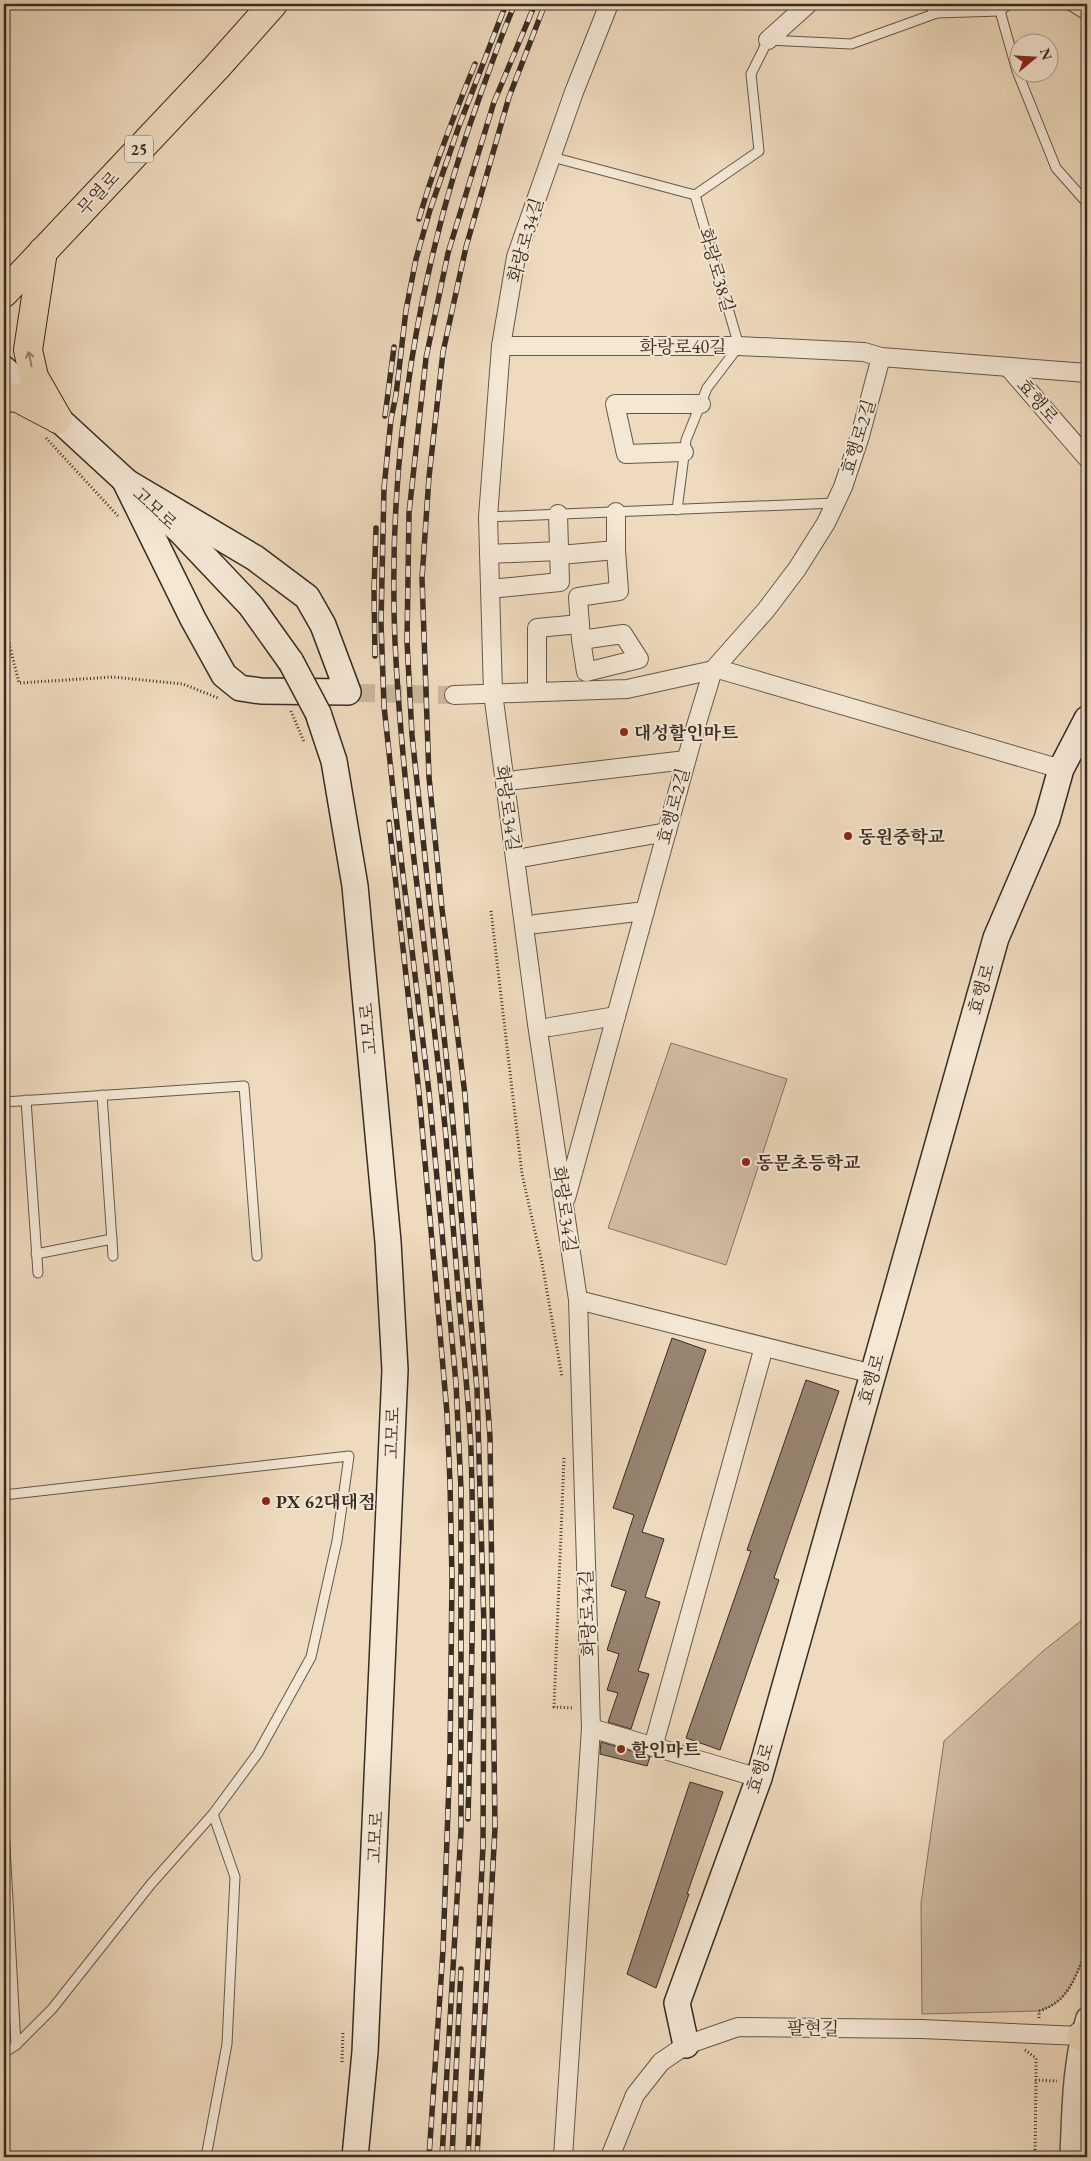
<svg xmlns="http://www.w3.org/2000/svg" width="1091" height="2161" font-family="'EB Garamond','Noto Serif KR',serif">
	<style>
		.green { fill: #cfbca3; stroke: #847462 }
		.building { fill: #978673; stroke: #392c22 }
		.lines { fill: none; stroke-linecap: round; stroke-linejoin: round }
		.minor-tunnel { stroke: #cab79e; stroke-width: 18; stroke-dasharray: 18 9; stroke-linecap: butt }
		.service-casing { stroke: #665849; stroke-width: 11 }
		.minor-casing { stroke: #665849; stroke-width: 20 }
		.tertiary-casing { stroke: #665849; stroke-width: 24 }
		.secondary-casing { stroke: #392c22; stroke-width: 28 }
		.primary-casing { stroke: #392c22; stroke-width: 30 }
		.path { stroke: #392c22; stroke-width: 3; stroke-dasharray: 1 2.5; stroke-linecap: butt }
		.service { stroke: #f4e7d4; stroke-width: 9 }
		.minor { stroke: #f4e7d4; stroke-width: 18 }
		.tertiary { stroke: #f4e7d4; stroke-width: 21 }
		.secondary { stroke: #f4e7d4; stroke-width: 25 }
		.primary { stroke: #eedabd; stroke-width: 28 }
		.rail-casing { stroke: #392c22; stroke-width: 5.5 }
		.rail { stroke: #f4e7d4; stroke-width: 4; stroke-dasharray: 11; stroke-linecap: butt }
		.secondary-bridge-casing { stroke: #392c22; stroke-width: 28; stroke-linecap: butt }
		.secondary-bridge { stroke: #f4e7d4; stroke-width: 25 }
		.oneway { stroke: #948370 }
		.poi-dot { fill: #8f2418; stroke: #f4e7d4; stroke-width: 2 }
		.labels { text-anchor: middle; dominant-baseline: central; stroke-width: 4; stroke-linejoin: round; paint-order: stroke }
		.shield { fill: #f4e7d4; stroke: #716457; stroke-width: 1 }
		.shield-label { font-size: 16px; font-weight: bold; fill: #392c22 }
		.street-label { font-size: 18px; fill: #392c22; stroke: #f4e7d4 }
		.poi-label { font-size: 18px; font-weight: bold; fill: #392c22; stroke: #f4e7d4; text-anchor: start }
	</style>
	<rect width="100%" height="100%" fill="#eedabd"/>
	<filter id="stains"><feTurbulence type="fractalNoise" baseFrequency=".004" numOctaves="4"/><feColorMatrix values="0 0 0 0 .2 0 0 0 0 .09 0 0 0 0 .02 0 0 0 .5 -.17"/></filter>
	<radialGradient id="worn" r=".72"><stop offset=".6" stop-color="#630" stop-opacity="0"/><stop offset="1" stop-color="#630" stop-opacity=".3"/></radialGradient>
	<g class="green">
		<path d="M671,1043L787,1079L726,1265L608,1228Z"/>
		<path d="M1087,1616V1949C1075,1976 1070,2002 1039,2011L922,2014L921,1903L944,1741L1042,1652Z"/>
	</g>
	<g class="building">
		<path d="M672,1338L706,1350L642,1532L664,1539L645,1597L660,1602L638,1671L649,1674L631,1729L608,1722L618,1693L607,1690L619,1654L607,1650L626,1591L611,1586L634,1515L613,1508Z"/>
		<path d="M806,1380L839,1391L774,1578L779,1580L720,1750L686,1738L751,1551L747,1550Z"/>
		<path d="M601,1742L648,1756L650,1757L647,1766L600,1754Z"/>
		<path d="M690,1782L723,1792L687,1894H689L656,1988L627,1974Z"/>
	</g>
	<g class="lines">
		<path class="minor-tunnel" d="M357,693L454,695"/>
		<g class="service-casing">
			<g id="service">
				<path d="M927,4L937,13L1000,11"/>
				<path d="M1068,4L1087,16"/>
				<path d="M1000,11L1017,71L1056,168L1087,203"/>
				<path d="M1000,11L1009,4"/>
				<path d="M552,157L695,195L759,151L751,74L768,40L851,44L937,13"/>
				<path d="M677,510L686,440L707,388L739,346L695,195"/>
				<path d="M488,517L835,503"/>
				<path d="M102,1095L113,1256"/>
				<path d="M26,1100L38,1273"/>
				<path d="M4,1102L244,1086L257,1256"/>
				<path d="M36,1254L112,1239"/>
				<path d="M4,1495L349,1456L337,1541L311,1657L258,1753L213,1814L151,1884L52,2009L16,2045"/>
				<path d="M4,1828L16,2045L4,2053"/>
				<path d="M206,2157L227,2044L235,1877L213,1814"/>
			</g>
		</g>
		<g class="minor-casing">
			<g id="minor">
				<path d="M768,40L808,4"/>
				<path d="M501,346H739L864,352L881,357L1087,373"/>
				<path d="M1008,367L1087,458"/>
				<path d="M684,452L626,454L615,404H701"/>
				<path d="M489,554L560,551"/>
				<path d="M560,555L616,550V512"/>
				<path d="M490,589L560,582L558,514"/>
				<path d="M581,640L586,672L639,659L623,634L581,640L578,597L619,591L616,550"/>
				<path d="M537,692V628L580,624"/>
				<path d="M454,695L627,689L718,669L1061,769"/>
				<path d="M516,780L686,760"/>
				<path d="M527,857L667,832"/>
				<path d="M536,924L645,911"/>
				<path d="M550,1027L616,1016"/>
				<path d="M566,1198L695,729L713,670L766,610L797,569L826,523L843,487L860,436L881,357"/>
				<path d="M578,1300L873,1374"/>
				<path d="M591,1728L759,1778"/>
				<path d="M653,1747L764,1347"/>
				<path d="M563,2157L591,1728L578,1300L537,1024L493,693L488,517L501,346L516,257L574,92L609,4"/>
				<path d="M610,2157L635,2095L661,2062L686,2045L738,2027L922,2029L1081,2036"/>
			</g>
		</g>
		<g class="tertiary-casing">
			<path id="tertiary" d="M1071,2157C1073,2110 1073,2063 1087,2018"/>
		</g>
		<g class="secondary-casing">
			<g id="secondary">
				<path d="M4,369L180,531L251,606L291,662"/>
				<path d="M125,481L255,558L307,597L323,625L348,692L261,691L240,688L224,675L193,619Z"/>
				<path d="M318,713L334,761L355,886L388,1242L395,1370L365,2052L355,2157"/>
				<path d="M686,2045L677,2003L759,1778L996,938L1047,819L1061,769L1087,719"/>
			</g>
		</g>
		<g class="primary-casing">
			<g id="primary">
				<path d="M43,251L28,350L34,377L58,419"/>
				<path d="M4,293L216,68L273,4"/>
				<path d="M4,397L18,398L58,419"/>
				<path d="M1081,2036H1087"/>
			</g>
		</g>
		<g class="path">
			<path d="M46,438L118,516"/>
			<path d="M4,623L19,683L113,677L183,684L218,698"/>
			<path d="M291,711L304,742"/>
			<path d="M491,911L522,1174L542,1263L562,1377"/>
			<path d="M564,1458L554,1707L574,1708"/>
			<path d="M1039,2018V2011C1070,2001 1075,1976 1087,1949"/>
			<path d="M1025,2050L1036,2058V2080L1057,2081"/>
			<path d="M342,2062L343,2031"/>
			<path d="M1035,2157L1036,2080"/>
		</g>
		<use href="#service" class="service"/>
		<use href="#minor" class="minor"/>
		<use href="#tertiary" class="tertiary"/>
		<use href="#secondary" class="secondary"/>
		<use href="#primary" class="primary"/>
		<g class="rail-casing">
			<g id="rail">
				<path d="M419,219C434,166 454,115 475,64"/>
				<path d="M385,416L394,347"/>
				<path d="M375,656L374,590L376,528"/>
				<path d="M389,822L419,1093L447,1413L450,1483L452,1578L450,1754L443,1950L429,2157"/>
				<path d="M468,1819C471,1696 475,1573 471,1450C469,1404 464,1358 460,1312C455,1254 451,1196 446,1137C430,972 403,808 395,642C387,455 418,265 482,90C493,61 502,32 515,4"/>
				<path d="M442,2157L461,1831V1489L456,1383L429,1092L395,808L384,706L381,623L384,488L391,419L396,395L406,310L416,259L430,210L459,126L506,4"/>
				<path d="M452,2157L461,1969"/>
				<path d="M468,2157L483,1846L484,1627L477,1389L451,1102L412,735L407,641L409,513L426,358L448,253L494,102L535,4"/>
				<path d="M477,2157L495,1828L490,1437L465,1095L442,909L429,777L422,578L429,477L443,352L466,247L509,97L545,4"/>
			</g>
		</g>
		<use href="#rail" class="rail"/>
		<g class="secondary-bridge-casing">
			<path id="secondary-bridge" d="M291,662L318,713"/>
		</g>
		<use href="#secondary-bridge" class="secondary-bridge"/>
	</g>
	<defs><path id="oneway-shaft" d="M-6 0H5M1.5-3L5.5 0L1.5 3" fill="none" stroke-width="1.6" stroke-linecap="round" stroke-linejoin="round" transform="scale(1.25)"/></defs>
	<use class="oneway" href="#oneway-shaft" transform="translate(30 359) rotate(-102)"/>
	<g class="poi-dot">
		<circle cx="624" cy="732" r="5"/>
		<circle cx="848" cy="836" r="5"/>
		<circle cx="746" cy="1162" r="5"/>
		<circle cx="266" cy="1501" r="5"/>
		<circle cx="621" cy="1749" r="5"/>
	</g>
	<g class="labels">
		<rect class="shield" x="125" y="135.5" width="28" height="27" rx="4"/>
		<g class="shield-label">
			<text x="139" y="149">25</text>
		</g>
		<g class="street-label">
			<text transform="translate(98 193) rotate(-47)">무열로</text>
			<text transform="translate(525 240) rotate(-74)">화랑로34길</text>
			<text transform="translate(717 270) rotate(74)">화랑로38길</text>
			<text x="683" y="346">화랑로40길</text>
			<text transform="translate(1038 401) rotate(49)">효행로</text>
			<text transform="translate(858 437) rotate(-73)">효행로2길</text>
			<text transform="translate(155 508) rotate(43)">고모로</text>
			<text transform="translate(673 806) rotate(-75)">효행로2길</text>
			<text transform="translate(508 808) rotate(82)">화랑로34길</text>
			<text transform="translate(981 989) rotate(-74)">효행로</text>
			<text transform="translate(368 1029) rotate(-95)">고모로</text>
			<text transform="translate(565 1209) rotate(82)">화랑로34길</text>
			<text transform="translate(871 1379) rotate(-74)">효행로</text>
			<text transform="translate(392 1433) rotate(-88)">고모로</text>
			<text transform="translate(587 1613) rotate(-92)">화랑로34길</text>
			<text transform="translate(760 1768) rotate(-73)">효행로</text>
			<text transform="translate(375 1837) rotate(-87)">고모로</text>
			<text transform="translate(813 2028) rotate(1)">팔현길</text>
		</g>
		<g class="poi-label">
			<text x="634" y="732">대성할인마트</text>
			<text x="858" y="836">동원중학교</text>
			<text x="756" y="1162">동문초등학교</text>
			<text x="276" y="1501">PX 62대대점</text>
			<text x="631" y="1749">할인마트</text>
		</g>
	</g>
	<rect width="1091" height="2161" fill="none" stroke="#eedabd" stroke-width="20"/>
	<rect x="5" y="5" width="1081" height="2151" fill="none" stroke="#392c22" stroke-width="2.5"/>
	<rect x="10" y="10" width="1071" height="2141" fill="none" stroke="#392c22"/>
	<g transform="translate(1034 58) rotate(72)"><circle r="24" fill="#f4e7d4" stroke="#a99c8d"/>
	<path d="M0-4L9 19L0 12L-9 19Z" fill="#8f2418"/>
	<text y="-8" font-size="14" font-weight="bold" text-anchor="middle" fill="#392c22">N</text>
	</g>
	<rect width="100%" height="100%" filter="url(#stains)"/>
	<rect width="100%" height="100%" fill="url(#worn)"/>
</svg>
